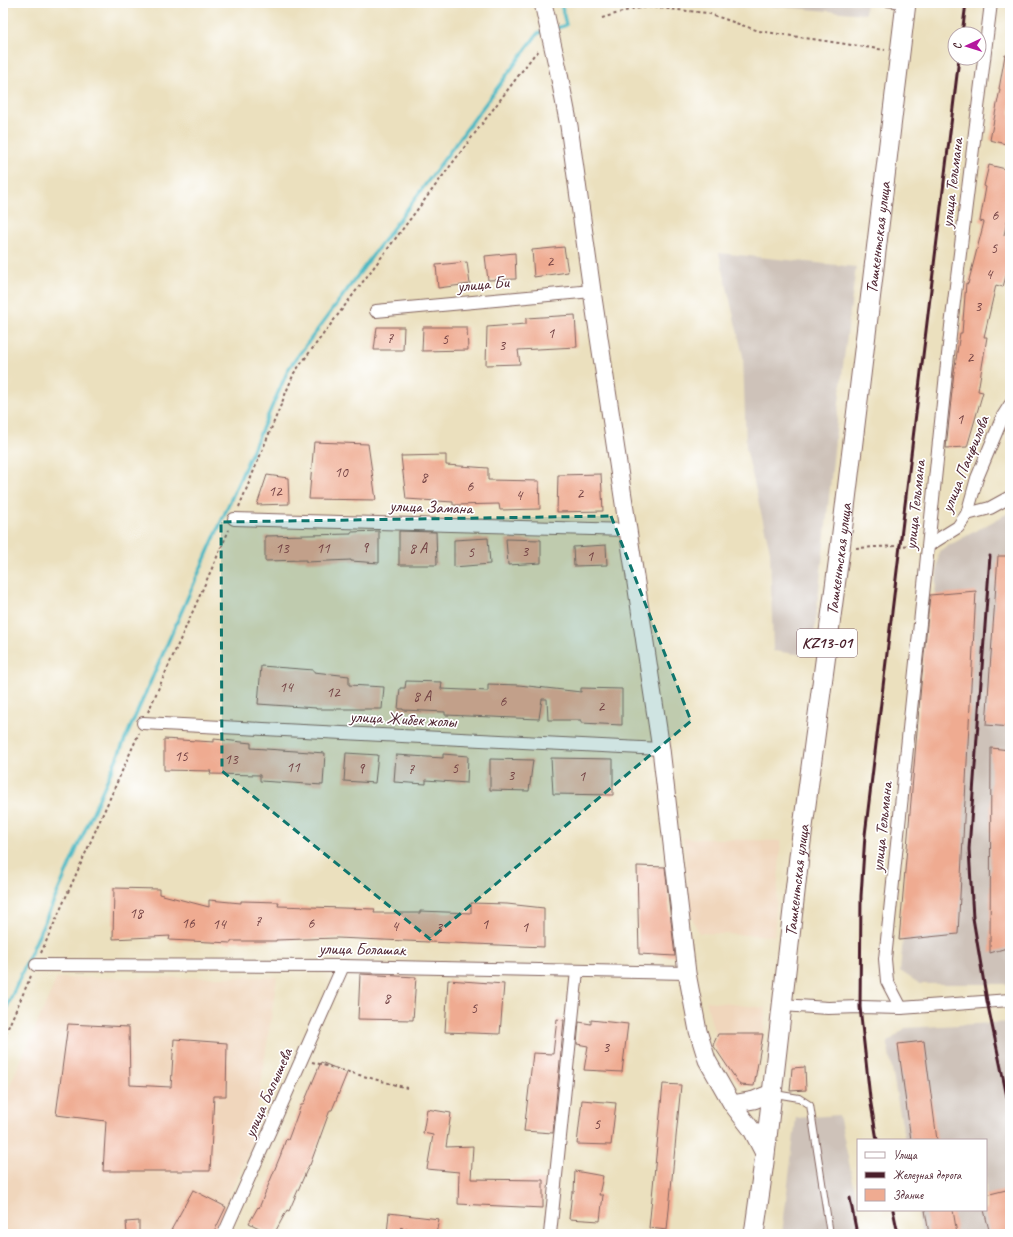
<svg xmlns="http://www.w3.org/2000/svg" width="1013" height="1237" font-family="Caveat,sans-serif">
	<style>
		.built { fill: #f0d6bc }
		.industrial { fill: #cec2b9 }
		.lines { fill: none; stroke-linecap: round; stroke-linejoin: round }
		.stream { stroke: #4ab8c3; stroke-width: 3.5 }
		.building { fill: #efab91 }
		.lane-casing { stroke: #82635e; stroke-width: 8 }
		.street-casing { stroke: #82635e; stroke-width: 14 }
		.secondary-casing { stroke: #82635e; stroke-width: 19 }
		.primary-casing { stroke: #82635e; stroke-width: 21 }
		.path { stroke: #82635e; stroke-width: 2; stroke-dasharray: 3 3; stroke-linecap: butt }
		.lane { stroke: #fff; stroke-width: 6 }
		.street { stroke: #fff; stroke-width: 12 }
		.secondary { stroke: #fff; stroke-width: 17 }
		.primary { stroke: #fff; stroke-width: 19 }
		.rail { stroke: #4a1f2b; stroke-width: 3 }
		.marked { fill: #0f766e; fill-opacity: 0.2; stroke: #0f766e; stroke-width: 3; stroke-dasharray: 8 5; stroke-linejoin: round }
		.labels { text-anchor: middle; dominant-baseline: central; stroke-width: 3.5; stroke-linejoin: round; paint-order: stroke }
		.number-label { font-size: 15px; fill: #734244 }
		.shield { fill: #fff; stroke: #80626b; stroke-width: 1 }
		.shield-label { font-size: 16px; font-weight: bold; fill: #4a1f2b }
		.street-label { font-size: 17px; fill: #4a1f2b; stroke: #fff }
	</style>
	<rect width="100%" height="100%" fill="#fff"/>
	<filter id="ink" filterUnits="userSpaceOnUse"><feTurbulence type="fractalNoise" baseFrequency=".025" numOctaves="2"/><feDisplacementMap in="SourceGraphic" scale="8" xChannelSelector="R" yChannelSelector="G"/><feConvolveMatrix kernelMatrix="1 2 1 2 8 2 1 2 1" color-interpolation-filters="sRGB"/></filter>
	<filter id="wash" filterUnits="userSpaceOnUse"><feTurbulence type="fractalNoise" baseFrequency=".012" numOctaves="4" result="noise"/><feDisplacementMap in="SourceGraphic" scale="16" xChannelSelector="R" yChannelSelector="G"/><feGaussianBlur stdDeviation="0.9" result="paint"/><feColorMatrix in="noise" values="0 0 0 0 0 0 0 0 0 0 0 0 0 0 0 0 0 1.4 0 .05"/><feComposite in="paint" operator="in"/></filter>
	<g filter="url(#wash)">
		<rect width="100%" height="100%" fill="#ebe0be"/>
		<g class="built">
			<path d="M683,838L781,841L774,936L699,933L690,914Z"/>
			<path d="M277,977L252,1144L212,1234H3V1101L57,978Z"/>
			<path d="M706,1001L766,1008L757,1079L729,1076L719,1051Z"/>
		</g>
		<g class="industrial">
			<path d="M734,3H866L865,14Z"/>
			<path d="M719,253L856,267L843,366L812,656L773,651L770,551L746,448L743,356Z"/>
			<path d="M1010,512V984H920L900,971L939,551Z"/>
			<path d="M1010,1022V1234H922L917,1210H986V1140H905L887,1043L905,1028Z"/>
			<path d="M839,1115L858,1205V1210H859L864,1234H782L796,1118Z"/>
		</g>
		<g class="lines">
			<g class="stream">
				<path d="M554,29L566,25L561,3"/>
				<path d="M3,1016L289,368L538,33L544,32"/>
			</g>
		</g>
		<g id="blocks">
			<g class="building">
				<path d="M1005,55L1010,56V145L990,140L1000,89H999Z"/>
				<path d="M989,165L1010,170V208L1004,235L1010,237V265H1009L1003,287L996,285L984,337H987L978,391L983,392L967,447L946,448L954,372L960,333H962L966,283L968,284L984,222L980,221L986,187L984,186Z"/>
				<path d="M564,247L568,272L534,277L532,250Z"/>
				<path d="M515,253L516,279L488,280L485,256Z"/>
				<path d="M467,262L470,284L438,288L436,265Z"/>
				<path d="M575,315L577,347L518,350L520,364L486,365L487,327L526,324V318Z"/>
				<path d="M377,327H404L403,350H374Z"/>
				<path d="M423,327H467L468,350L422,351Z"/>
				<path d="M314,442L368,444L376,500L309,499Z"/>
				<path d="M446,455V465L488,468V480L539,481L540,509L500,510L499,504L453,505V502L406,499L401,456Z"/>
				<path d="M601,474L603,511L557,512L558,475Z"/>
				<path d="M267,475L288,478L289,504L257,505Z"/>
				<path d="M379,531V563L351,561V560L306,562V560L265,561V536L351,534V532Z"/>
				<path d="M399,531L436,532L437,565H399Z"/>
				<path d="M488,538L490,564L454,567V540Z"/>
				<path d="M506,539L541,540V563L508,565Z"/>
				<path d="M606,545L607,565L574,566L573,547Z"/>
				<path d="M998,556H1010V727L986,725Z"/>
				<path d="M976,591L958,934L899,940L921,685L930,595Z"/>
				<path d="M261,666L314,670V672L349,676V685L384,687L382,709H316V708L258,704Z"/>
				<path d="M406,681L442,682L441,689L488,691V684L519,685L581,692V688L622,689V725L581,723V720H548L547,699H542L539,719L445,715V712L403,710V709H398L400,688H405Z"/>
				<path d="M164,739L214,742V739L251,743V748L325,753L323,785L260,781V775L210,774L211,771L164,770Z"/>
				<path d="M991,748L1010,750V947L990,953Z"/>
				<path d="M346,753L378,755L375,783L344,781Z"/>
				<path d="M443,754L468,756L467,783L426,780V784L394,782L396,755L443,758Z"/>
				<path d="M551,758L613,759V795L553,794Z"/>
				<path d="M490,759L533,760L529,791L490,790Z"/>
				<path d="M637,866L665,867L675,956L639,954Z"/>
				<path d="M114,888L159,889V894L209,907V900L241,903V901L279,902L278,906L375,909L374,913H420V911L471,913V903L507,904L544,908V947L337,938L276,940V941H231V943L169,940L170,936L113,939Z"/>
				<path d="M360,974L416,977L413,1020L358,1019Z"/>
				<path d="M448,980L504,984L500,1034L445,1032Z"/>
				<path d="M557,1019L564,1020L553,1133L524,1131L533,1053L553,1054Z"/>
				<path d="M591,1020L628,1024L622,1072L584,1070L588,1046L577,1044L579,1022L591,1024Z"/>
				<path d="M68,1024L129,1027L130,1085L171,1087L174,1039L227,1043L226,1096H214L210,1171H103L106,1121L56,1115Z"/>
				<path d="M718,1034H763L754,1086L740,1085L713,1045Z"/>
				<path d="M924,1041L937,1140H911L898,1044Z"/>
				<path d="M321,1062L347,1073L332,1110H330L310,1165H309L289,1211L287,1210L274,1234H271L249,1223L258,1207L259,1208L281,1154L286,1139L288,1140L301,1105H303Z"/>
				<path d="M805,1067L806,1090L790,1091L792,1068Z"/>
				<path d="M663,1084L681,1085L667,1230L649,1228Z"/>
				<path d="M582,1100L616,1103L611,1145L577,1144Z"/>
				<path d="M427,1109L451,1113L446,1147L473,1146L471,1179L543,1180V1208L458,1204L459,1172L427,1169L433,1135L423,1133Z"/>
				<path d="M575,1171L603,1176L599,1195H603L600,1221L569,1219L572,1192H574Z"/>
				<path d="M1010,1189V1234H990L984,1210H986V1195Z"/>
				<path d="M193,1190L226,1207L213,1234H169Z"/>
				<path d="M925,1210H953L957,1234H929Z"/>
				<path d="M389,1213L439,1219L436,1234H387Z"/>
				<path d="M139,1221V1234H127L126,1222Z"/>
			</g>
		</g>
	</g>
	<g filter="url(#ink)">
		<use href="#blocks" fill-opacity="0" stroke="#82635e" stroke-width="1"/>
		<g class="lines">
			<g class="lane-casing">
				<g id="lane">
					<path d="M887,3L904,5"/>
					<path d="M775,1094L799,1098L810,1105L830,1234"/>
				</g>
			</g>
			<g class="street-casing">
				<g id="street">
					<path d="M376,311L592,291"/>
					<path d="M967,514L990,508L1010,497"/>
					<path d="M234,519L628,530"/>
					<path d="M929,545L958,527L967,514L977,478L1003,416L1010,405"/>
					<path d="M143,723L661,749"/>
					<path d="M36,965L343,966L687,973"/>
					<path d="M782,1005L828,1008L860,1007L901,1008L1010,1000"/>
					<path d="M901,1008L887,981L885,959L951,326L991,3"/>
					<path d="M224,1234L343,966"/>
					<path d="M550,1234L577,971"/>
				</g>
			</g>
			<g class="secondary-casing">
				<g id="secondary">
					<path d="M543,3L558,69L569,126L592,291L661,749L687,973L698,1031L707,1060L732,1104L752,1130L765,1155"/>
					<path d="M732,1104L754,1100L771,1093"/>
				</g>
			</g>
			<g class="primary-casing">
				<g id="primary">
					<path id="s1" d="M754,1234L765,1155L799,857L840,549L906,3"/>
				</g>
			</g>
			<g class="path">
				<path d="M602,18L632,9L650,7L707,13L759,31L885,50"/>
				<path d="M239,507L294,373L534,55L540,50"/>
				<path d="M856,548L917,545"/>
				<path d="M148,712L229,530"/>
				<path d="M41,953L139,733"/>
				<path d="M3,1039L31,976"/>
				<path d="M312,1062L407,1088"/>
				<path d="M400,1228L431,1234"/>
			</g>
			<use href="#lane" class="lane"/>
			<use href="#street" class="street"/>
			<use href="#secondary" class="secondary"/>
			<use href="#primary" class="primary"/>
			<g class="rail">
				<path d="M962,34L966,3"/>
				<path d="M990,556L969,849L973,918L987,1001L1010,1111"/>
				<path d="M877,1140L870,1098L860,1007L861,896L865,835L959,58"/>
				<path d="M850,1198L857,1234"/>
				<path d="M893,1210L898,1234"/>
			</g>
		</g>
	</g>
	<path class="marked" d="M611,516L691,721L430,939L222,771L221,522Z"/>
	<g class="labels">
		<g class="number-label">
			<text x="995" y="215">6</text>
			<text x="994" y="248">5</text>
			<text x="550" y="261">2</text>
			<text x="989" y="274">4</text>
			<text x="978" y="306">3</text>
			<text x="551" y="333">1</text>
			<text x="390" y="338">7</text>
			<text x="445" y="339">5</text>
			<text x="502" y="345">3</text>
			<text x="970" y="357">2</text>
			<text x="960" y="419">1</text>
			<text x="341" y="472">10</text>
			<text x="424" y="477">8</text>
			<text x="470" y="486">6</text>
			<text x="275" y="491">12</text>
			<text x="580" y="493">2</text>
			<text x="519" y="495">4</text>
			<text x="365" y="547">9</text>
			<text x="282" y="548">13</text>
			<text x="323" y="548">11</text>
			<text x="418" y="548">8 А</text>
			<text x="525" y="551">3</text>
			<text x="471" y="552">5</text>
			<text x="590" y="556">1</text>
			<text x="286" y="687">14</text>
			<text x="333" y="692">12</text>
			<text x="422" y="696">8 А</text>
			<text x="503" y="701">6</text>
			<text x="601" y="706">2</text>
			<text x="181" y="756">15</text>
			<text x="231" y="759">13</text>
			<text x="293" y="767">11</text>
			<text x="361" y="768">9</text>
			<text x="455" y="768">5</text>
			<text x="411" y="769">7</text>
			<text x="511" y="775">3</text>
			<text x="582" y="776">1</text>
			<text x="136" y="913">18</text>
			<text x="258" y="921">7</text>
			<text x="188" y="923">16</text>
			<text x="311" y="923">6</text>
			<text x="219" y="924">14</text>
			<text x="485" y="924">1</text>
			<text x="395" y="926">4</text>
			<text x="439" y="927">3</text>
			<text x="525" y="927">1</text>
			<text x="387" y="998">8</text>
			<text x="474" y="1008">5</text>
			<text x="606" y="1047">3</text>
			<text x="597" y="1124">5</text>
		</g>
		<rect class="shield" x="797" y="629" width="60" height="28" rx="3"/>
		<g class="shield-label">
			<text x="827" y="643">KZ13-01</text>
		</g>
		<g class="street-label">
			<text transform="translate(952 183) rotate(-83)">улица Тельмана</text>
			<text stroke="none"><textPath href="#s1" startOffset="1004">Ташкентская улица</textPath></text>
			<text transform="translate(483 284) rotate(-5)">улица Би</text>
			<text transform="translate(965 464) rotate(-68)">улица Панфилова</text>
			<text transform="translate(915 505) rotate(-84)">улица Тельмана</text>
			<text transform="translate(431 507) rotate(2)">улица Замана</text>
			<text stroke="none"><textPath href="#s1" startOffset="680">Ташкентская улица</textPath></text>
			<text transform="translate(403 719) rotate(3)">улица Жибек жолы</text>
			<text transform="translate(882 827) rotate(-84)">улица Тельмана</text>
			<text stroke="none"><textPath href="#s1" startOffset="356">Ташкентская улица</textPath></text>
			<text transform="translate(362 949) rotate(1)">улица Болашак</text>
			<text transform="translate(268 1093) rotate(-66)">улица Бапышева</text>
		</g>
	</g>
	<rect width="1013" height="1237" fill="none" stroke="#fff" stroke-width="16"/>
	<rect x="857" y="1139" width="130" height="72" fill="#ffffff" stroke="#b7a5aa"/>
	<rect x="865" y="1152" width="20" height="6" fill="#ffffff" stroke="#b7a5aa"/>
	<text x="893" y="1159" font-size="12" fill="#4a1f2b">Улица</text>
	<rect x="865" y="1172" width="20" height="6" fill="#4a1f2b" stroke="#b7a5aa"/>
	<text x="893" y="1179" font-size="12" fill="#4a1f2b">Железная дорога</text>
	<rect x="865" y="1189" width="20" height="12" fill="#efab91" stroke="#b7a5aa"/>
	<text x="893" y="1199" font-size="12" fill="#4a1f2b">Здание</text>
	<g transform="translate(967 46) rotate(266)"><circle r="19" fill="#ffffff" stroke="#b7a5aa"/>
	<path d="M0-3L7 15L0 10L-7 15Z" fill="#b5179e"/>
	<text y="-6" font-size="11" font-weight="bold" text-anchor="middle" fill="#4a1f2b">С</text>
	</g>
</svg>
